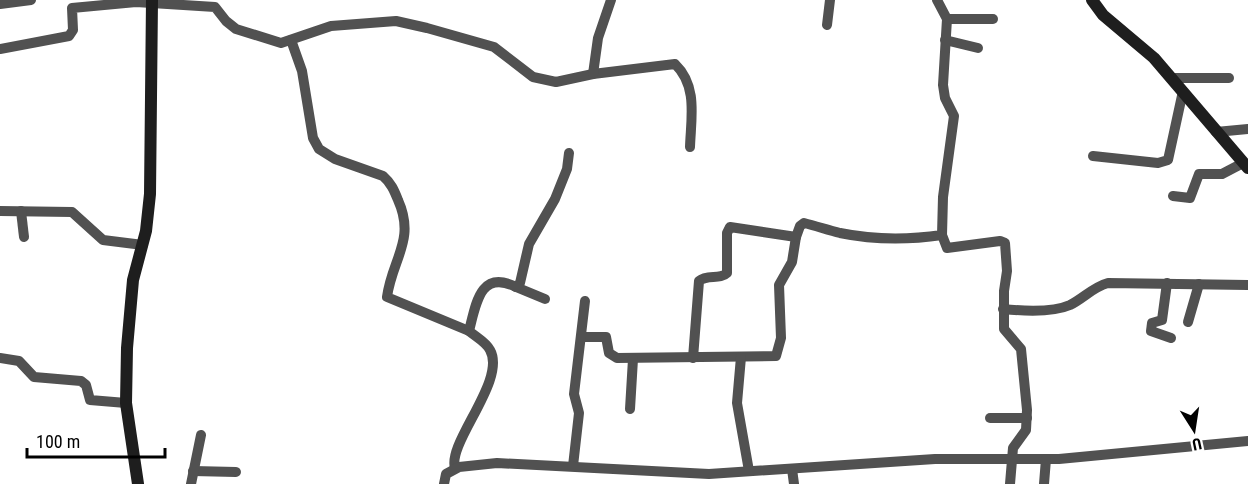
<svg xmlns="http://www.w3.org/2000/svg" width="1248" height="484" font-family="'Roboto Condensed',sans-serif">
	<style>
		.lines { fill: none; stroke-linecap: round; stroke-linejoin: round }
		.street { stroke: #515151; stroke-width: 10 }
		.secondary { stroke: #1e1e1e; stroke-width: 12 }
	</style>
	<rect width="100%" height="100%" fill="#fff"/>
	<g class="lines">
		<g class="street">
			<path d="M0,4L31,0"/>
			<path d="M947,19H993"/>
			<path d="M827,25L830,0"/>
			<path d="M291,40L302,71L313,138L319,149L335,159L383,176C391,183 394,190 398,200C416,240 392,259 387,297L469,331"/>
			<path d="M945,40L978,48"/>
			<path d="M0,49L69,36L73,30L72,8L136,2L215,7L226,21L236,29L281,43L331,26L396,21L427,28L494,47L533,77L556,82L593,74L675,64C698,86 691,118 690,147"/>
			<path d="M593,74L598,38L611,0"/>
			<path d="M1172,78H1229"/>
			<path d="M1216,132L1248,129"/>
			<path d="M1093,156L1158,163L1168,160L1183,91"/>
			<path d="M1173,196L1190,198L1199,174H1222L1243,163"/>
			<path d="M0,211L72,212L103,240L143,245"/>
			<path d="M21,211L24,237"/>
			<path d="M942,235L947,248L1000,241L1005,243L1007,271L1004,291V329L1021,349L1027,410L1026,430L1013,448L1010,484"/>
			<path d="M1167,283L1162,320L1152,323L1151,331L1171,338"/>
			<path d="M516,287L545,299"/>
			<path d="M1003,309C1023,311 1052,313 1070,305C1084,298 1093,287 1108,283L1248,285"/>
			<path d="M1188,322L1199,284"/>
			<path d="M583,337H606L609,353L617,358L776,356L781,338L779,285L792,262L796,237"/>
			<path d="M741,357L737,403L749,471"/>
			<path d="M0,358L19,361L34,377L81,381L86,385L90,400L126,403"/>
			<path d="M693,358L699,281C707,274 720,280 727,273V233L730,227L796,237L800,226L804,223C816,226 828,230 840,233C874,240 908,240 942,235L943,197L954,116L945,98L943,85L947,19L937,0"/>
			<path d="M630,409L633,359"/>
			<path d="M990,418H1027"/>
			<path d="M573,466L579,413L574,394L585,301"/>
			<path d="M455,468C447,443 507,380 490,350C486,342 476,337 469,331C476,304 480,269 516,287L520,283L529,244L555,199L567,169L569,153"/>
			<path d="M792,469L794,484"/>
			<path d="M193,471L236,472"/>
			<path d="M191,484L201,435"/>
			<path d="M444,484L446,474L459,467L497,463L709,474L935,459H1059L1248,441"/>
			<path d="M1044,484L1046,459"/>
		</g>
		<g class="secondary">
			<path d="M1092,0L1103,15L1154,58L1248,168"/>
			<path d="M138,484L126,403L127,348L133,280L146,231L150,194L152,0"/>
		</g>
	</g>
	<g transform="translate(1194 430) rotate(168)" stroke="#ffffff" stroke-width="4.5" paint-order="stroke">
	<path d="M0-4.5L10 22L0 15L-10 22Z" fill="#000000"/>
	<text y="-9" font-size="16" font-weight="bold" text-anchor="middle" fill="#000000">U</text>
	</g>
	<path d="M27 448v9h138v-9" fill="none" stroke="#000000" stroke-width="3"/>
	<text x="36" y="448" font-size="18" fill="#000000" stroke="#ffffff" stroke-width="4.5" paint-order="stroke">100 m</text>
</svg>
